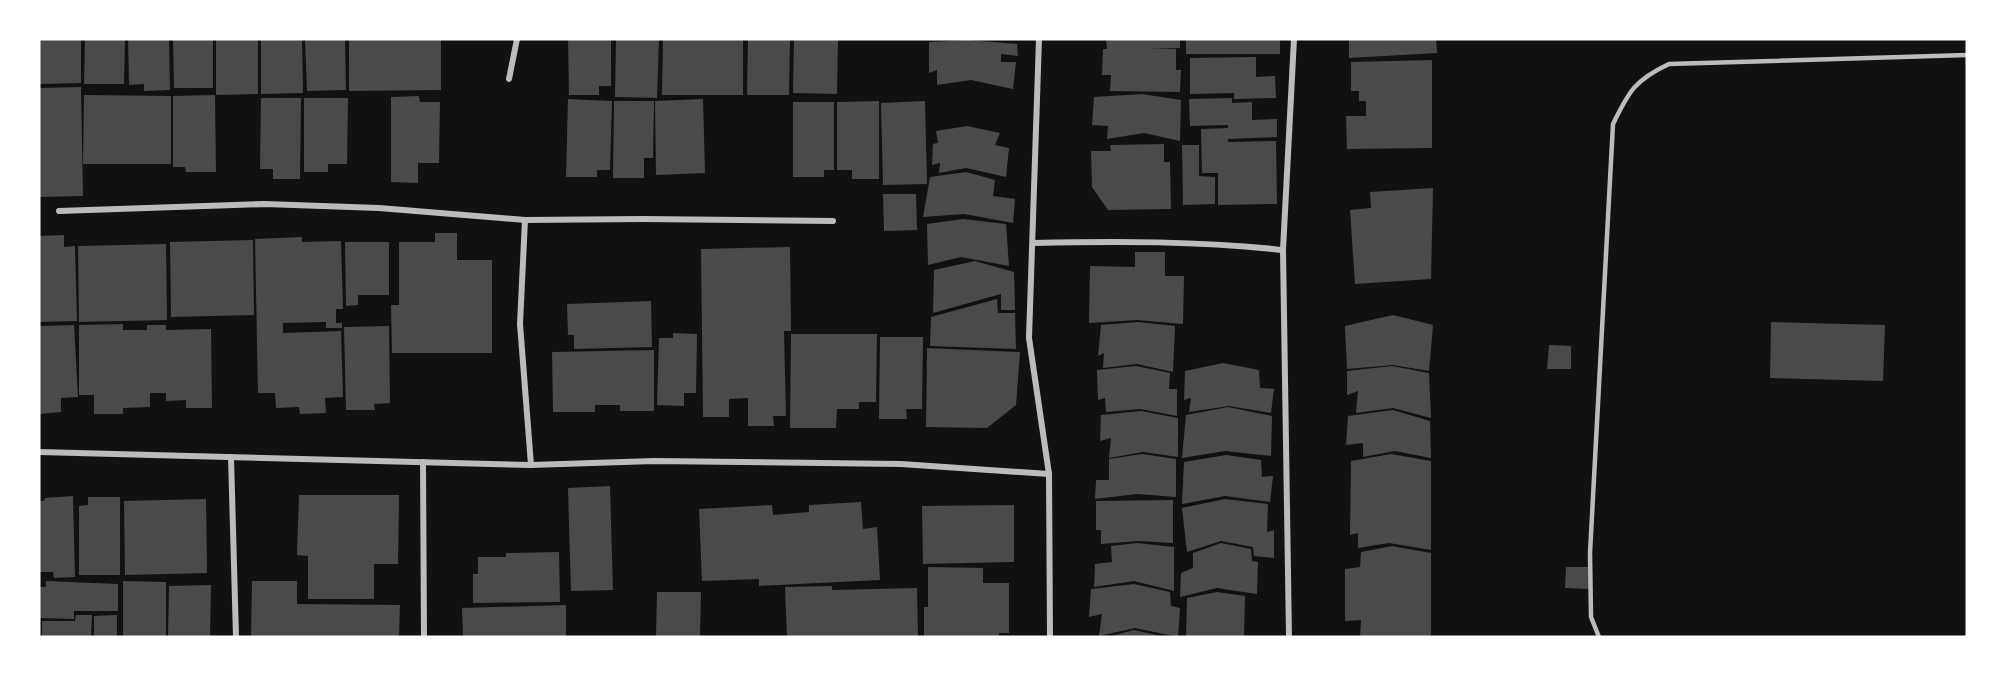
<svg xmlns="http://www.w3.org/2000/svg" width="2006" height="676" font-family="'Fira Sans',sans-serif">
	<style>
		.building { fill: #4a4a4a }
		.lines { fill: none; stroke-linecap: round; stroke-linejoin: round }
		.service { stroke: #bcbcbc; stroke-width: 4.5 }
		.minor { stroke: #bcbcbc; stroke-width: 6 }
	</style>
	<rect width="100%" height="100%" fill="#111"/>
	<g class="building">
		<path d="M39,39H81V83L39,84Z"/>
		<path d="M85,39H125L124,84H84Z"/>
		<path d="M128,39H169L170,90L144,91V84L129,85Z"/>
		<path d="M173,39H213V88H174Z"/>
		<path d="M216,39H258V94L216,95Z"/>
		<path d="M261,39H302L303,93L261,94Z"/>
		<path d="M305,39H345L346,90L307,91Z"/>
		<path d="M349,39H441V90L349,91Z"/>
		<path d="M568,39H611V86H599V95H569Z"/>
		<path d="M616,39H659L657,98L615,97Z"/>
		<path d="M663,39H743V95H662Z"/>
		<path d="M748,39H790L789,95H747Z"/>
		<path d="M794,39H838L837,94L793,93Z"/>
		<path d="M1106,39H1180V48L1148,49H1176V70H1181L1180,92L1110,91L1111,75H1102L1103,49H1107Z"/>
		<rect x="1186" y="39" width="94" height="15"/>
		<path d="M1349,39H1436L1437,53L1349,58Z"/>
		<path d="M968,40L1017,44L1018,56L1001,54V62H1016L1013,89L971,80L937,85V70L929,73V42Z"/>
		<path d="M1256,57V77L1275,76L1276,98L1234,99V93L1190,94V58Z"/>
		<path d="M1432,60V148L1347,149L1346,116H1366V101H1359V91H1351V62Z"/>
		<path d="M81,87L83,196L39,197V88Z"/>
		<path d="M1142,94L1181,100L1180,141L1144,133L1107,139L1108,126L1092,125L1094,97Z"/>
		<path d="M84,95L171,96V164H83Z"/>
		<path d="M215,95L216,172H186L185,167H173V96Z"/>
		<path d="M419,96L420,102H440L439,163H418V183L391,182V97Z"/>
		<path d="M261,98H301L300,179H273V169H260Z"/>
		<path d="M304,98H348L347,164H328V172H304Z"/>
		<path d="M1232,98V103L1252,102V120L1277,119V137L1228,139V142L1276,141L1277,204L1218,205V173H1202L1201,129L1228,128V125L1190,126L1189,99Z"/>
		<path d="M568,99L612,101L610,170H597V177H566Z"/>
		<path d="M703,99L705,173L656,175L655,101Z"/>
		<path d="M614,101H654L653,158H644V178H613Z"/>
		<path d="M879,101V179H852V170H837V102Z"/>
		<path d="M925,101L927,184L883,185L881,103Z"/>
		<path d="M793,102H834V170H824V177H793Z"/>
		<path d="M967,126L1000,133L995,145L1009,148L1006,177L966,168L939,173L940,163L932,165L933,144L938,143L936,131Z"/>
		<path d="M1164,144V162H1170L1171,209L1108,210L1092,187L1091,151H1111L1110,145Z"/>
		<path d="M1182,145H1199V176L1215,177V204L1183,205Z"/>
		<path d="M966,172L995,180L993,196L1015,199L1013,223L964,214L923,217L930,177Z"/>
		<path d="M1433,188L1431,279L1355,284L1350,210L1371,208L1370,192Z"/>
		<path d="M883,194H916L917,230L884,231Z"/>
		<path d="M963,219L1006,224L1009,266L961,257L928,265L927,224Z"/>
		<path d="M435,233H457V260H492V353H392L391,305H399V242H435Z"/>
		<path d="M64,235V247L75,246L77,321L39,322V236Z"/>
		<path d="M302,237V242L341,241L343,309H336V323H342V328H326V322L283,323V333L341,331L343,397L325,398L326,413L300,414L299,407L276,408L275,393H258L255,239Z"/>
		<path d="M253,240L254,315L171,317L170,242Z"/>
		<path d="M345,242H389V295H358V305L346,306Z"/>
		<path d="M166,244L167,320L79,322L78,246Z"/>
		<path d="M790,247L791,331H784L786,416H773L774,426H748V398L729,399V417H703L701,249Z"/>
		<path d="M1135,252H1165V276H1184L1183,324L1137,320L1089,323L1090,266L1135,267Z"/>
		<path d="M975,261L1014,272L1015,310H1001V294L933,313L934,270Z"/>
		<path d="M997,299L998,313H1015L1016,349L930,346L931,317Z"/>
		<path d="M651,301L652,347L574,349V335H568L567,304Z"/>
		<path d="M1393,315L1433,325L1429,371L1393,365L1347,369L1345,326Z"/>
		<path d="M1138,322L1175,326L1173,372L1137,364L1103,368L1104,353L1098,356L1101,325Z"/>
		<path d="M1771,322L1885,325L1883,381L1770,378Z"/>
		<path d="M123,324V330H147V325H166V330L211,329L212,408H186V400L166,401V393H150V407L123,408V414H94V395H79V325Z"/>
		<path d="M74,325L78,397L61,398V412L39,414V326Z"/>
		<path d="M389,326L390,403L374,404L375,410H346L344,327Z"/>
		<path d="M673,333L697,334L696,393H684V406L657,405L659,338H673Z"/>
		<path d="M791,334H877L876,402H859V409H837L836,428H790Z"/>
		<path d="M880,337H923L922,409H906L907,419H879Z"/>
		<path d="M1549,345L1571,346V369H1547Z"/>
		<path d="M927,348L1020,352L1016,405L987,428L926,427Z"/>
		<path d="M654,350V411H620V405H595V412H553L552,352Z"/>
		<path d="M1223,363L1259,370L1260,388L1274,389L1271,413L1229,406L1189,412L1191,398L1184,400L1185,371Z"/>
		<path d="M1136,366L1170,373L1169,389H1177V416L1140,409L1106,412L1105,398L1098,400L1097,370Z"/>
		<path d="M1392,366L1429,373L1431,418L1393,408L1356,413L1358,391L1347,395V371Z"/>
		<path d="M1228,407L1272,416L1271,456L1225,451L1182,458L1186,415Z"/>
		<path d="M1393,410L1430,421L1431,458L1395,451L1363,457V443L1346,445L1348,416Z"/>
		<path d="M1141,411L1178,418V457L1143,452L1109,458L1111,438L1100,441L1101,415Z"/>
		<path d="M1142,454L1176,459V497L1137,494L1095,499L1096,480H1109V459Z"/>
		<path d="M1391,454L1431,461V550L1389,543L1358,548V533L1350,535L1351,461Z"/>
		<path d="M1226,455L1261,460L1262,477L1273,476L1270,502L1225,496L1182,504L1184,462Z"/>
		<path d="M610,486L613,590L571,591L568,488Z"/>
		<path d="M299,495H399L398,564H374V599H308V556L297,555Z"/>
		<path d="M73,496L75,577L54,578L53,572H39V501H44L45,498Z"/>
		<path d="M88,497H120V575H79V506L88,505Z"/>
		<path d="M206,499L207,573L125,575L124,501Z"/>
		<path d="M1225,499L1268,504L1267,532L1274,530V558L1254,556L1253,547L1221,541L1187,552L1182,508Z"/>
		<path d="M1173,500V543L1138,541L1101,544V530H1096V501Z"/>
		<path d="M861,502L863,529L877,527L880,580L759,586V579L702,581L699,509L772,505L773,515L809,512V505Z"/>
		<path d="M1014,505V562L923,564L922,506Z"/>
		<path d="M1137,543L1174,547V591L1134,581L1094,587L1095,564L1112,562L1111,546Z"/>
		<path d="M1221,543L1251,549L1252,561L1258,562L1257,594L1217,588L1180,597L1181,573L1193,568V553Z"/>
		<path d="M1392,546L1431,553V636L1360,637L1361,620L1345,621V569L1360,567L1361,552Z"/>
		<path d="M559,552L560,602L473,603V574H478V557H506V553Z"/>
		<path d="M928,567L983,568V583H1009V633H999V637H924V607H928Z"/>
		<path d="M1566,567H1589V589L1565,588Z"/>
		<path d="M46,581L118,584V611H74V619L39,618V587H46Z"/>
		<path d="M123,581L166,582V637H123Z"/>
		<path d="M252,581H297V604L400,605L399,637H251Z"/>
		<path d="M1134,584L1170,592L1171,606L1180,608L1178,637L1135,628L1099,636L1102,614L1089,617L1091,589Z"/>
		<path d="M211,585L210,637H168L169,586Z"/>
		<path d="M832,586V590L917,588L918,637H787L785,587Z"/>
		<path d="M657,592H701L700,637H656Z"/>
		<path d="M1217,592L1245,596L1244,637H1186L1187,598Z"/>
		<path d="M566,605V637H463L462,608Z"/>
		<path d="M76,615H92L91,637H42V621H75Z"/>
		<path d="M117,615V637H94V616Z"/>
		<path d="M1134,630L1161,636V637H1108Z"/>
	</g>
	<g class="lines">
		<path class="service" d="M1599,637L1591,617L1590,553L1613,124C1629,91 1635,80 1669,64L1967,55"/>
		<g class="minor">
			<path d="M1039,39L1029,338L1049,474L1050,637"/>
			<path d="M509,79L517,39"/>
			<path d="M59,211L265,204L379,208L525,220L643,219L833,221"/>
			<path d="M525,220L520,324L531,465"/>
			<path d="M1033,243C1117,241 1199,241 1283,250"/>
			<path d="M39,452L531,465L654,461L901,464L1049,474"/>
			<path d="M231,457L236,637"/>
			<path d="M423,462L424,637"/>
			<path d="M1289,637L1283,250L1294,39"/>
		</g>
	</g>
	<rect width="2006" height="676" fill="none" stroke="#ffffff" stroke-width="81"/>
</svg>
